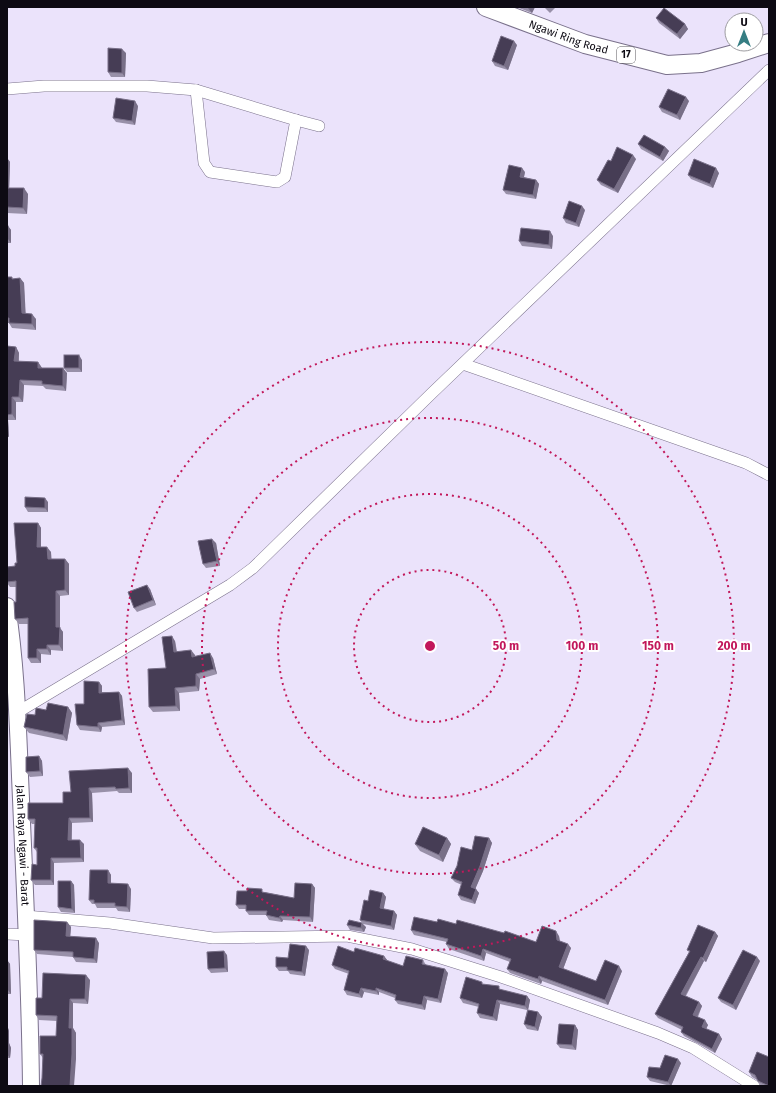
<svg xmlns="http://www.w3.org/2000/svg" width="776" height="1093" font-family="'Fira Sans',sans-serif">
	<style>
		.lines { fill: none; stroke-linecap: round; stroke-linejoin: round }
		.minor-casing { stroke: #7a718b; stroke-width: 12 }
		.secondary-casing { stroke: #7a718b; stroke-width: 18 }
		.trunk-casing { stroke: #7a718b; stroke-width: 20 }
		.minor { stroke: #fff; stroke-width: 11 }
		.secondary { stroke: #fff; stroke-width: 16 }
		.trunk { stroke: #fff; stroke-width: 18 }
		.wall { fill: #9890a8 }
		.shaded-wall { fill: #786f87 }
		.building { fill: #463d55; stroke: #786f87 }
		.ring { fill: none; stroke: #c2185b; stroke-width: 2; stroke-dasharray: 2 4 }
		.labels { text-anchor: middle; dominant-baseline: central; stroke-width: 4; stroke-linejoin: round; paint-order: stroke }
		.shield { fill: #fff; stroke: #56545a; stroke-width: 1 }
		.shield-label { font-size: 10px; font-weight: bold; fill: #0d0a13 }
		.street-label { font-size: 11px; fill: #0d0a13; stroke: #fff }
		.centre { fill: #c2185b; stroke: #fff; stroke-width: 2 }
		.ring-label { font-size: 12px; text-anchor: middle; font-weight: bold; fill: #c2185b; stroke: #fff; stroke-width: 4; stroke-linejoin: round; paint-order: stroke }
	</style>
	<rect width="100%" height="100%" fill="#ebe3fb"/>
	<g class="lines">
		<g class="minor-casing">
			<g id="minor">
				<path d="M7,89L44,86H147L196,90L296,120L319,126"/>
				<path d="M196,90L204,163L210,172L277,182L285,177L296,120"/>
				<path d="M463,364L746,463L769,475"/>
				<path d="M18,712L230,585L253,568L431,394L769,70"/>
				<path d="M25,916L110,923L213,938L347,936L412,949L501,977L658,1033L693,1048L754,1086"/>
				<path d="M7,934L27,935"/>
			</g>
		</g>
		<g class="secondary-casing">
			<g id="secondary">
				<path id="s1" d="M7,606C17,670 18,734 21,799C25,894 30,990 31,1086"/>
			</g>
		</g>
		<g class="trunk-casing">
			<g id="trunk">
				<path id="s2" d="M486,7L585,44L667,65L701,63L738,53L769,43"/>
			</g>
		</g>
		<use href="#minor" class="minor"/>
		<use href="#secondary" class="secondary"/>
		<use href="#trunk" class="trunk"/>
	</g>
	<g class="wall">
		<path d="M518,7H535L532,13L519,8Z"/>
		<path d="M544,7H556L550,13Z"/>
		<path d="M656,18L685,24L688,29L680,39L659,23Z"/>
		<path d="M517,45L508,70L495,66L492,61Z"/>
		<path d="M126,53L125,77H111L108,72Z"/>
		<path d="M689,101L680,120L662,112L659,107Z"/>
		<path d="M138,106L135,125L116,122L113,118Z"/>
		<path d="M638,144L665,147L669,151L663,161L641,149Z"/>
		<path d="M7,158L10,162L9,188L28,194L27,214L7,213Z"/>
		<path d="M636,159L618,193L601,185L597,180L611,161Z"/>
		<path d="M525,172L524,177L536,180L539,184L536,199L506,194L503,190Z"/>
		<path d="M719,173L713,188L691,179L688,175Z"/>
		<path d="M585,210L579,227L566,223L563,218Z"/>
		<path d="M7,226H8L11,230V243H7Z"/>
		<path d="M553,236L552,249L522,246L519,241Z"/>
		<path d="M7,277L14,279L20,278L24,283L25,314L36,319V330L12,328L9,323H7Z"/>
		<path d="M7,346L16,347L19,353V362H38L42,368L67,373L66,391L46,389L43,386L24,385L23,402H16V420H8L9,437H7Z"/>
		<path d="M82,360V372H67L64,368Z"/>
		<path d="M48,502V512H28L25,507Z"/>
		<path d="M38,523L41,528V547L51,552V559H65L69,564V595L60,596V628L63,632V651L51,650V655L41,654V663H31L28,658V624H19L15,619L16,602V587H10L7,583V567L15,566Z"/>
		<path d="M216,543L220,566L206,568L203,564Z"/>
		<path d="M150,589L156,605L137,612L134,608Z"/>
		<path d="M175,641L177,651L195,655V656L213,658L217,674L200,679L199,691L179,693L180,711L153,712L149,707L166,668Z"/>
		<path d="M99,682L102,686V692H119L122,696L125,725L102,727L101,732L80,730L77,725Z"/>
		<path d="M68,707L72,713L67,741L29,733L24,727L46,710Z"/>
		<path d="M39,756L42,761L43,776L30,777L26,772Z"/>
		<path d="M132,773V793H119L117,791L92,793L93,822L72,823V840L84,844V862L54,863V885H35L31,880L37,865V852L34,848L35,824H32L28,819L63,803L71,792Z"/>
		<path d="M447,838L451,844L443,862L420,851L415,844Z"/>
		<path d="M489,838L492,843L483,871L475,889L479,893L475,904L461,900L458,895L462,885L455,882L451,878L472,850Z"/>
		<path d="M108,870L111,875V883L131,889L130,912L118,911L116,908H97L95,904H92L89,900Z"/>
		<path d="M71,881L74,885L75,913L61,912L58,907Z"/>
		<path d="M312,884L315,888L313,922L283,920L282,922L269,920L266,915H249L246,911V909H239L236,905L264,892L294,898Z"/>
		<path d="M383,893L386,897L383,909L394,911L397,915L394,930L363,924L360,920L368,901Z"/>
		<path d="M67,922L71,927L70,936L99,943L97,963L76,962L73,957L37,954L34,950Z"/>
		<path d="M437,922L456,924L504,933L536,942L559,936L560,941L571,948L563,969L596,981L622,971L608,1005L542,981L541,984L510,973L507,969L510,962L486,953L484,961L449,949L446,944L447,942L414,935L411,930Z"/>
		<path d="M347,925L366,927L364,932L350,930Z"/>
		<path d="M715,932L718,936L706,962L704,961L686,996L699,1002L702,1006L698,1017L708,1025L706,1029L719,1034L722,1039L715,1053L684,1036L681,1032L682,1030L658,1018L655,1014L689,952L687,950Z"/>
		<path d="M309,950L305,976L290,974L288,971H279L276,967L288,958Z"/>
		<path d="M354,952L384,956L387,960V961L403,966L423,960L426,965L448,973L441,1003L427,1000L425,1010L398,1004L395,1000V998L379,992V995L364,992L362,998L347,995L344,990L349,974L335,969L332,965Z"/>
		<path d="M227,955L228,972L211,973L208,969Z"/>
		<path d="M7,960L10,964L11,994H8V1028L9,1031V1043L11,1048L10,1058H7Z"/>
		<path d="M760,961L736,1010L721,1002L718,998Z"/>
		<path d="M90,980L88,1004L73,1003V1028L76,1033V1059L42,1078L43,1058L40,1054L56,1036L57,1021L39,1020L36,1015L42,998Z"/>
		<path d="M484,984L502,990L527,996L530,1000L528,1010L538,1012L542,1017L538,1031L527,1029L524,1024L527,1010L500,1004L497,1021L480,1018L477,1013L479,1007L463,1003L460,998Z"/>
		<path d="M575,1025L578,1030L576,1050L560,1048L557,1044Z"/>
		<path d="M757,1052L769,1086H761L757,1080L752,1077L749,1072Z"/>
		<path d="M681,1063L671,1086L650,1081L647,1077L660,1068Z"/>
	</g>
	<g class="shaded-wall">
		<path d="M529,7H535L532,13L528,8Z"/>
		<path d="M685,24L688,29L680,39L677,34Z"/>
		<path d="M514,41L517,45L508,70L504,66Z"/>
		<path d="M122,49L126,53L125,77L122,73Z"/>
		<path d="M686,97L689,101L680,120L677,115Z"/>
		<path d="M135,101L138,106L135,125L132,121Z"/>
		<path d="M665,147L669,151L663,161L660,157Z"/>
		<path d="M633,155L636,159L618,193L614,189Z"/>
		<path d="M7,158L10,162L9,193L7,190Z"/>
		<path d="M522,168L525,172L523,181L520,177Z"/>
		<path d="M716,168L719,173L713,188L710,184Z"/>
		<path d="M536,180L539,184L536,199L533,195Z"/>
		<path d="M24,188L28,194L27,214L23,208Z"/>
		<path d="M582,206L585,210L579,227L576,223Z"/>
		<path d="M8,226L11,230V243L8,239Z"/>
		<path d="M550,231L553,236L552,249L549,245Z"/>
		<path d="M20,278L24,283L26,319L22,313Z"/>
		<path d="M32,314L36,319V330L32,324Z"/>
		<path d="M16,347L19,353L18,367L14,361Z"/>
		<path d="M79,355L82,360V372L79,368Z"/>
		<path d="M38,362L42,368V374L38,368Z"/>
		<path d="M63,368L67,373L66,391L63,386Z"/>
		<path d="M20,380L24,385L23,402L19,397Z"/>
		<path d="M12,397L16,402V420L12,414Z"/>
		<path d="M7,418L8,420L9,437L7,435Z"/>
		<path d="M45,498L48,502V512L45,508Z"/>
		<path d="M38,523L41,528V553L37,547Z"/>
		<path d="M212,539L216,543L220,566L217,561Z"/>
		<path d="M47,547L51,552L52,565L48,559Z"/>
		<path d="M65,559L69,564V595L65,590Z"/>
		<path d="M147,585L150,589L156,605L153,600Z"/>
		<path d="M56,591L60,596V628L63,632V651L59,645L56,627Z"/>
		<path d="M172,636L175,641L177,657L174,652Z"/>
		<path d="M47,645L51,650V655L47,649Z"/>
		<path d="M37,649L41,654V663L37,658Z"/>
		<path d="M191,650L195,655L196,662L192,657Z"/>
		<path d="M210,653L213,658L217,674L214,669Z"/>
		<path d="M196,674L200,679L199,691L196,686Z"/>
		<path d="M99,682L102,686V697L99,693Z"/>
		<path d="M175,688L179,693L180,711L176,706Z"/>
		<path d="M119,692L122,696L125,725L122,720Z"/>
		<path d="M68,707L72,713L67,741L63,735Z"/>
		<path d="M98,723L102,727L101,732L98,727Z"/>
		<path d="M39,756L42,761L43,776L40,771Z"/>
		<path d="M128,768L132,773V793L129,788Z"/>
		<path d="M89,788L92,793L93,822L90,818Z"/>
		<path d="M69,818L72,823L71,844L68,840Z"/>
		<path d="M447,838L451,844L443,862L439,855Z"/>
		<path d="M489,838L492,843L483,871L474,892L471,887Z"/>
		<path d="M80,840L84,844V862L81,858Z"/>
		<path d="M51,858L54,863V885L51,880Z"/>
		<path d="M108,870L111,875V888L108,883Z"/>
		<path d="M71,881L74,885L75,913L72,909Z"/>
		<path d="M128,884L131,889L130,912L127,907Z"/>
		<path d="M312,884L315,888L313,922L310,917Z"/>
		<path d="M476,889L479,893L475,904L472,900Z"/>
		<path d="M383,893L386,897L383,913L380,908Z"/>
		<path d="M394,911L397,915L394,930L391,926Z"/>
		<path d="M280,916L283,920L282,922L279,918Z"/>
		<path d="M67,922L71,927L70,940L66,936Z"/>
		<path d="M362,923L366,927L364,932L361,928Z"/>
		<path d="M556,931L559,936L560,944L557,940Z"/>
		<path d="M715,932L718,936L706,962L703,958Z"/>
		<path d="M96,938L99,943L97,963L94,959Z"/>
		<path d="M568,944L571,948L562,972L559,967Z"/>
		<path d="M306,946L309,950L305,976L302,972Z"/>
		<path d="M483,949L486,953L484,961L481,956Z"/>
		<path d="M224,951L227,955L228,972L225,968Z"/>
		<path d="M384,956L387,960L386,964L383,959Z"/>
		<path d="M701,957L704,961L684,998L681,994Z"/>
		<path d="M757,957L760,961L736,1010L733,1005Z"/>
		<path d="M7,960L10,964L11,994L8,990Z"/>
		<path d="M619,966L622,971L608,1005L605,1000Z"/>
		<path d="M445,969L448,973L441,1003L438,999Z"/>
		<path d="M86,975L90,980L88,1004L85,999Z"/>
		<path d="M539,976L542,981L541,984L538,979Z"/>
		<path d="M361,988L364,992L362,998L359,994Z"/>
		<path d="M376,988L379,992V995L376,991Z"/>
		<path d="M7,992L8,994V1028L9,1031V1043L11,1048L10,1058L7,1054Z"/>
		<path d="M424,996L427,1000L425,1010L422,1005Z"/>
		<path d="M527,996L530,1000L528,1010L525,1006Z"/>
		<path d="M70,999L73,1003V1028L76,1033V1059L74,1086H70L69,1028Z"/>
		<path d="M497,1000L500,1004L497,1021L493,1017Z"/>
		<path d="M699,1002L702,1006L696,1019L693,1015Z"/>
		<path d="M538,1012L542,1017L538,1031L535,1027Z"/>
		<path d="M705,1020L708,1025L705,1031L702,1027Z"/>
		<path d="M575,1025L578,1030L576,1050L572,1045Z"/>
		<path d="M719,1034L722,1039L715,1053L712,1049Z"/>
		<path d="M678,1059L681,1063L671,1086L668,1082Z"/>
	</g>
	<g class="building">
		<path d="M664,8L685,24L677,34L656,18Z"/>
		<path d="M501,36L514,41L504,66L492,61Z"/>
		<path d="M108,48L122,49V73L108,72Z"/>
		<path d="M668,89L686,97L677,115L659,107Z"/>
		<path d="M116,98L135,101L132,121L113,118Z"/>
		<path d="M644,135L665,147L660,157L638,144Z"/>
		<path d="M617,147L633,155L614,189L597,180L608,160L611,161Z"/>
		<path d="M694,159L716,168L710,184L688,175Z"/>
		<path d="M509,165L522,168L520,177L536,180L533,195L503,190Z"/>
		<path d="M7,188H24L23,208L7,207Z"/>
		<path d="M569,201L582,206L576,223L563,218Z"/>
		<rect x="7" y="226" width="1" height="13"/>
		<path d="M521,228L550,231L549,245L519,241Z"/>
		<path d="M7,277H12V279L20,278L22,313L32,314V324L9,323V318H7Z"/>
		<path d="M7,346L16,347L14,361L38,362V368H63V386L42,384V381L20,380L19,397H12V414L7,415Z"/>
		<rect x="64" y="355" width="15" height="13"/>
		<path d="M25,497L45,498V508L25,507Z"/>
		<path d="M14,523H38L37,547H47L48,559H65V590L56,591V627H60L59,645H47V649H37V658H28V618L15,619L14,602H16V581L7,582V567L15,566V563H17Z"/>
		<path d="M212,539L217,561L203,564L198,541Z"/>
		<path d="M147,585L153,600L134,608L128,592Z"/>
		<path d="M172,636L174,652L191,650L192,657L210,653L214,669L196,674V686L175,688L176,706L149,707L148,669L166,668L162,637Z"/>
		<path d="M84,681L99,682V693L119,692L122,720L98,723V727L77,725L75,704H84Z"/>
		<path d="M48,703L68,707L63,735L24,727L27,714L35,715L36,708L46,710Z"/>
		<path d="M39,756L40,771L26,772V757Z"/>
		<path d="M128,768L129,788L116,789L115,787L89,788L90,818H69L68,840H80L81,858H51V880H31L32,864L37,865V848H34L35,819H28V803H63V792H71L69,771Z"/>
		<path d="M423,827L447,838L439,855L415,844Z"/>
		<path d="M475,836L489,838L480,866L471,887L476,889L472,900L458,895L462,882L451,878L457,866L461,847L472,850Z"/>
		<path d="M90,870H108V883L128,884L127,907L115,906V903H94V900H89Z"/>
		<path d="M58,881H71L72,909L58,907Z"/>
		<path d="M295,883L312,884L310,917L280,916L279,918L266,915L267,911H246V905H236L237,891H247V888L262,889V892L294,898Z"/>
		<path d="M370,890L383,893L380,908L394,911L391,926L360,920L364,900L368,901Z"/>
		<path d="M414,917L437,922L438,919L456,924L457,920L504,933L505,931L536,942L542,926L556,931L557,940L568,944L559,967L596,981L605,960L619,966L605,1000L539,976L538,979L507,969L511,959L483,949L481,956L446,944L448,939L411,930Z"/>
		<path d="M34,920L67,922L66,936L96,938L94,959L73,957V952L34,950Z"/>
		<path d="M349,920L362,923L361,928L347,925Z"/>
		<path d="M698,925L715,932L703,958L701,957L681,994L699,1002L693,1015L705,1020L702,1027L719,1034L712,1049L681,1032L683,1027L655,1014L690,951L687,950Z"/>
		<path d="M290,944L306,946L302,972L287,970V967H276V957L288,958Z"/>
		<path d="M338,946L354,952L355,948L384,956L383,959L403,966L406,956L423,960L422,964L445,969L438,999L424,996L422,1005L395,1000L396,995L376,988V991L361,988L359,994L344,990L349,971L332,965Z"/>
		<path d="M743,950L757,957L733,1005L718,998Z"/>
		<path d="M224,951L225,968L208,969L207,952Z"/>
		<path d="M7,960L8,990H7Z"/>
		<path d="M43,973L86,975L85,999H70L69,1028H72V1054L70,1086H41L42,1078L43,1054H40V1036H56L57,1016L36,1015V998H42Z"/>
		<path d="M466,977L482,982V984L499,986V989L527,996L525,1006L497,1000L493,1017L477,1013L479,1004L460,998Z"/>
		<path d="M528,1010L538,1012L535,1027L524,1024Z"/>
		<path d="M559,1024L575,1025L572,1045L557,1044Z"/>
		<path d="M7,1043H8L7,1054Z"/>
		<path d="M757,1052L769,1057V1086L758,1081L755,1075L749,1072Z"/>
		<path d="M665,1055L678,1059L668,1082L647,1077L649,1067L660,1068Z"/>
	</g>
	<g class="ring">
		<circle cx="430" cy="646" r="76"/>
		<circle cx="430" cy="646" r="152"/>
		<circle cx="430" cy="646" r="228"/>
		<circle cx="430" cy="646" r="304"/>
	</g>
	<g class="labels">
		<rect class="shield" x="617" y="47" width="18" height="16" rx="3"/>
		<g class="shield-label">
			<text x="626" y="55">17</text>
		</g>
		<g class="street-label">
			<text stroke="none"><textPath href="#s2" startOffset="88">Ngawi Ring Road</textPath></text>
			<text stroke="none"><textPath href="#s1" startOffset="240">Jalan Raya Ngawi - Barat</textPath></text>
		</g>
	</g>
	<circle cx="430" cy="646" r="6" class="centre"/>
	<g class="ring-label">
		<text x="506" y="650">50 m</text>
		<text x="582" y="650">100 m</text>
		<text x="658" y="650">150 m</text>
		<text x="734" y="650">200 m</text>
	</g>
	<rect width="776" height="1093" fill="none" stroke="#0d0a13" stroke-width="16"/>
	<g transform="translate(744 32)"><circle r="19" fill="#ffffff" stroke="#9e9da1"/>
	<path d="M0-3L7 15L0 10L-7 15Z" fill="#367e83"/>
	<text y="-6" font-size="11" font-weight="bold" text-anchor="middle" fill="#0d0a13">U</text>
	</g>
</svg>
